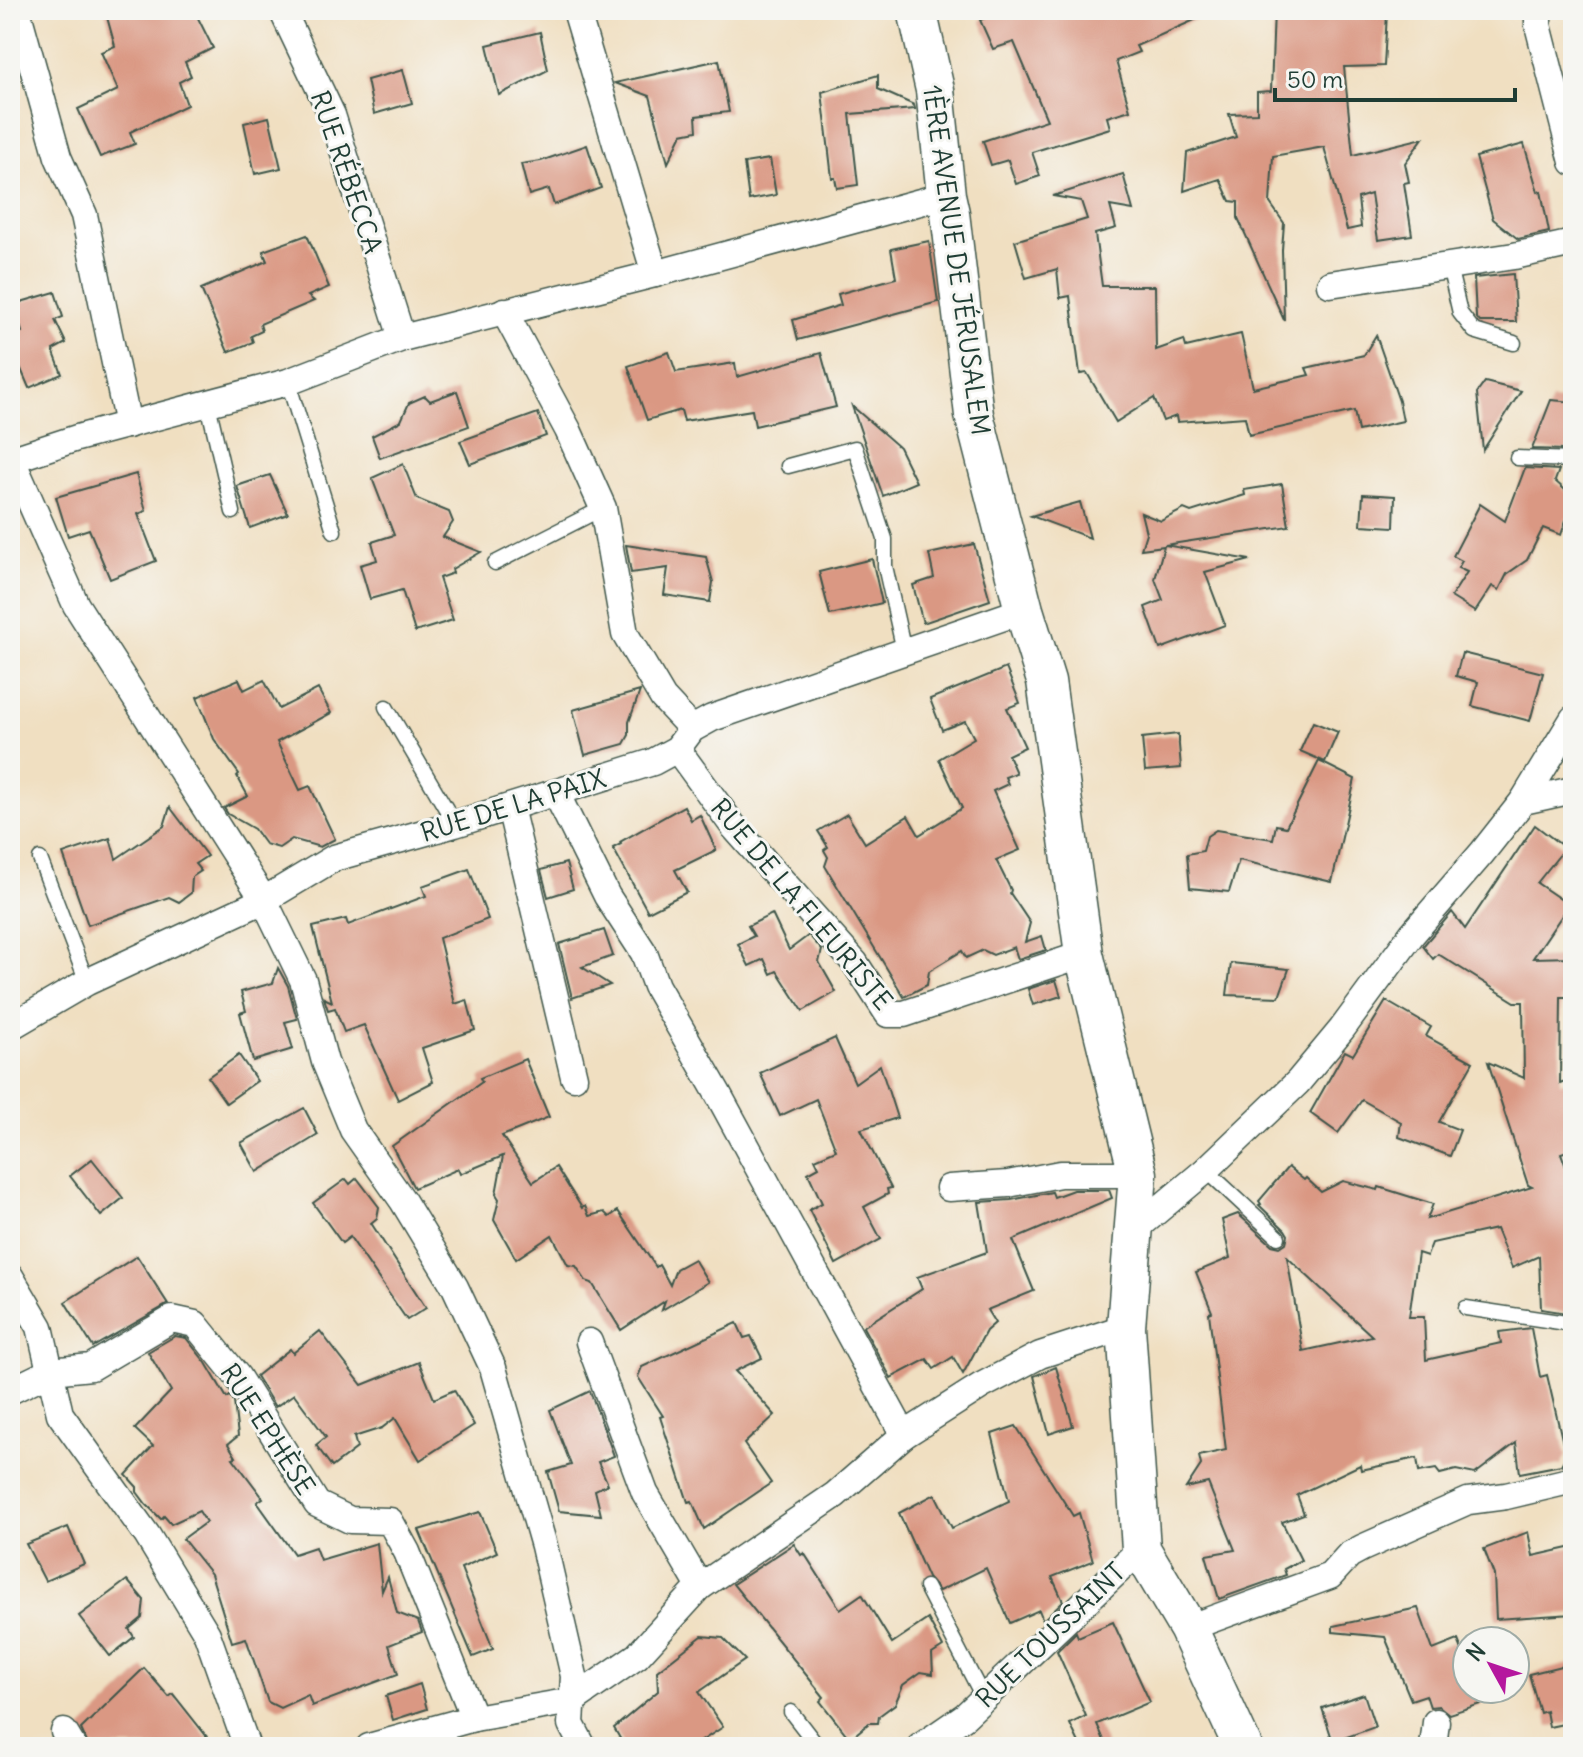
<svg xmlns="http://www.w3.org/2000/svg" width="1583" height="1757" font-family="Delius,sans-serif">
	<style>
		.building { fill: #da9883; fill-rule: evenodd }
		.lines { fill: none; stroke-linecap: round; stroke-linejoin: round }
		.lane-casing { stroke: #3e5549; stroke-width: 17 }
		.street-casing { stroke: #3e5549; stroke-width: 29 }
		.secondary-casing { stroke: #3e5549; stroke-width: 41 }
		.lane { stroke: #fff; stroke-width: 14 }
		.street { stroke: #fff; stroke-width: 26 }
		.secondary { stroke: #fff; stroke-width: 38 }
		.labels { text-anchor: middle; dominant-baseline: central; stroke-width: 6; stroke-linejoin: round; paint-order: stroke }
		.street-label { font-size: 26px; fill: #1f3d34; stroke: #f6f6f2 }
	</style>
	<rect width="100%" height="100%" fill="#f6f6f2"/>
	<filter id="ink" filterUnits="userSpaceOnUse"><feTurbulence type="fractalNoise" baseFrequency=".0125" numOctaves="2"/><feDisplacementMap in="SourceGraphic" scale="16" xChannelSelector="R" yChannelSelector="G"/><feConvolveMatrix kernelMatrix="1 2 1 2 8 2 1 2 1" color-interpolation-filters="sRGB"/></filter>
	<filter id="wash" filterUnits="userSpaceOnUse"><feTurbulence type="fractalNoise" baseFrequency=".006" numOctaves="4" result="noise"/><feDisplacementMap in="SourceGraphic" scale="32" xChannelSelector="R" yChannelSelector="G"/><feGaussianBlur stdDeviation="1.8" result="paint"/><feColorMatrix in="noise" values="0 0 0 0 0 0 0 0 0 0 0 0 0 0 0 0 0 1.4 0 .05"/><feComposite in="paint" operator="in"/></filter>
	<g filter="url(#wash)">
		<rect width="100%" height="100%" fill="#f0dfc1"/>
		<g id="blocks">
			<g class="building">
				<path d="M105,10H194L213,48L185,62L191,76L179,82L187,105L130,132L135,144L100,157L78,109L118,90L101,52L115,46Z"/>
				<path d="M1005,10H1217L1136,46L1139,52L1116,61L1130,110L1107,117L1110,128L1032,152L1040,176L1016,184L1008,160L991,165L983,141L1047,120L1014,42L993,49L980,20Z"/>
				<path d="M1274,10H1358L1387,13L1384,66L1344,67L1353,155L1423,138L1405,163L1409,182L1404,183L1412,235L1378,240L1371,194L1358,198L1361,227L1347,230L1324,147L1273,156L1270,203L1284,223L1282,250L1284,320L1238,218V202L1230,201L1220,179L1184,191L1187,153L1236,137L1229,114L1257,113V92L1271,91Z"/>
				<path d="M540,32L548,70L499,95L487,45Z"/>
				<path d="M719,60L729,112L696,116L697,131L682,134L668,163L650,96L615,83Z"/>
				<path d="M403,70L412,103L374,114L367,80Z"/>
				<path d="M878,75V89L914,105L915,109L850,114L858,185L837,188L835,178H832L822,92Z"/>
				<path d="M269,117L281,168L255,174L244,123Z"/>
				<path d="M1524,144L1538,192L1541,191L1549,232L1518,239L1493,219L1476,157Z"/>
				<path d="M587,145L601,188L554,205L549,189L529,195L521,164L541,161Z"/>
				<path d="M770,159L776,195L749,200L744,163Z"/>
				<path d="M1123,174L1133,210L1110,206L1116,228L1095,234L1102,286H1155L1156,350L1184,340L1186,347L1241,334L1253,388L1309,375L1306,368L1364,355L1376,335L1399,401L1403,421L1358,431L1354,411L1249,435L1245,417L1177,422L1176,416L1163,421L1154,398L1116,422L1087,373L1080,374L1070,296L1060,298L1057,269L1026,278L1015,241L1087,219L1081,201L1053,196Z"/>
				<path d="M307,235L329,287L308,296L314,301L260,324L262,331L251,336L253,342L228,352L201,289L267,261L263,251Z"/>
				<path d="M929,241L938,302L798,340L793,320L841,305L838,294L896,278L891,249Z"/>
				<path d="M1513,274L1516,322H1480L1476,317L1474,278Z"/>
				<path d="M55,292L63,317L55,320L66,343L53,350L62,374L29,388L10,343V337L22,332L14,304Z"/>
				<path d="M669,352L676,372L735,363L737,377L821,353L836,407L755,426L752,410L684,421L681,410L647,420L628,366Z"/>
				<path d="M1485,382L1521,391L1483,450L1477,393Z"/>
				<path d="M457,391L469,426L380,458L372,436L401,421L409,403L425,396L430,401Z"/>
				<path d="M1551,400L1573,402V444H1569L1567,450L1532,449Z"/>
				<path d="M852,406L899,447L916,482L883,496Z"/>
				<path d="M538,413L546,436L470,464L460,441Z"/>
				<path d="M403,464L417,499L449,512L453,522L443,537L481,552L452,569L453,573L439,578L453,620L415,632L402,590L370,599L360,565L377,560L372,542L394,535L372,478Z"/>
				<path d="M1525,468L1559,470L1555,481L1573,497V515L1566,520L1561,535L1543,528L1527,560L1507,574L1499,590L1492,586L1475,612L1451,597L1467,572L1458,568L1462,561L1453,556L1480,504L1505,521Z"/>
				<path d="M136,474L146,511L138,514L156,561L110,579L89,529L68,536L56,497Z"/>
				<path d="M270,475L288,514L250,528L237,486Z"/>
				<path d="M1282,484L1289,526L1165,545L1250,560L1205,572L1225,625L1160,649L1145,607L1163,600L1155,579L1164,546L1141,549L1146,533L1141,513L1161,521L1184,509L1191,512L1245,495L1244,490Z"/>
				<path d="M1363,494L1395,496L1394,527L1361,525Z"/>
				<path d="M1080,502L1090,538L1031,516Z"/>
				<path d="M974,544L990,600L923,623L913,585L934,578L929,554Z"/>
				<path d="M626,545L706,557L713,582L710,602L664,595L668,568L631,573Z"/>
				<path d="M872,559L882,603L830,615L819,572Z"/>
				<path d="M1462,653L1543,673L1530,721L1472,706L1478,682L1456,676Z"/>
				<path d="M1006,668L1020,703L1007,708L1025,747L1008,755L1016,773L1005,777L1008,784L993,791L1020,850L996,860L1011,890L1010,893L1030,923L1025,942L1042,936L1046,950L1018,959L1014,947L993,955L983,950L966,958L962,951L929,971L927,985L904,997L825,866L828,857L824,850L828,847L818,831L847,814L865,843L908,816L919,835L962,808L939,759L974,738L965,721L942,730L930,699Z"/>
				<path d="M239,679L244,690L264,680L279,709L318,689L331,713L277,742L300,790L310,786L335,839L320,847L292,839L279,848L265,844L254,829L228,814L224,808L248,796L237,776L239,774L214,739L197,697Z"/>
				<path d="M640,691L629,722V735L624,744L585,755L573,710Z"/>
				<path d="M1313,722L1338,732L1325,762L1300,751Z"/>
				<path d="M1178,734L1181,768L1145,771L1142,738Z"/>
				<path d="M1319,761L1355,779L1332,882L1239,860L1229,892L1190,888L1187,854L1203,851L1207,836L1216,830L1273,839L1276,825L1286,827Z"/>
				<path d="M684,806L691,820L700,815L716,850L675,870L687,892L648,912L613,848L621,844L620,842Z"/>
				<path d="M170,807L207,856L195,864L201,871L192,877L191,893L179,902L169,897L88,925L63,854L110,838L116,859L164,826Z"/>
				<path d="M1535,825L1565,848L1537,883L1569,905L1533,958L1573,957V997H1561L1560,1083L1573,1078V1149L1561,1153L1569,1175L1573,1174V1314L1541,1309L1539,1256L1512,1268L1496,1229L1432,1243L1427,1256L1418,1253L1409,1317H1424L1426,1360L1501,1343L1499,1332L1531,1328L1540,1377L1547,1375L1566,1456L1561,1465L1520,1473L1516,1443L1475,1474L1456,1470L1440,1474L1436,1469L1419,1472L1417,1458L1361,1470L1360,1465L1297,1495L1304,1514L1282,1522L1301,1560L1284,1569L1286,1575L1219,1599L1206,1555L1235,1550L1208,1483L1186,1488L1201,1465L1199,1456L1226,1450L1209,1313L1212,1312L1196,1272L1230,1258L1222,1220L1238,1214L1272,1245L1280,1247L1286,1243L1288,1235L1285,1230L1259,1205L1261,1204L1259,1201L1288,1167L1304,1180L1306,1178L1321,1192L1343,1181L1378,1190L1379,1187L1433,1204L1427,1219L1532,1187L1528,1185L1488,1062L1524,1078L1523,1002H1515L1438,954L1433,959L1423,946L1452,912L1465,929ZM1287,1257L1372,1336L1303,1351Z"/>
				<path d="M566,863L573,889L548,897L541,870Z"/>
				<path d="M469,869L488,919L439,938L455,1004L467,1000L475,1030L422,1048L433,1082L398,1100L364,1025L344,1032L335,1008L328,1010L324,998L332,1002L313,927L346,919L348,925L426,896L422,886Z"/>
				<path d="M772,914L789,950L809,935L822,950L819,962L836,992L803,1011L777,971L771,974L764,959L749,966L738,944L754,936L748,926Z"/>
				<path d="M604,930L613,956L582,967L610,985L572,998L559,944Z"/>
				<path d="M1231,963L1289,969L1279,997L1227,995Z"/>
				<path d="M278,968L288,986L297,1019L285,1022L293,1049L253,1061L240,1013L246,1011L241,992L273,983Z"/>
				<path d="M1056,980L1061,996L1033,1005L1028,989Z"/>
				<path d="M1386,1001L1431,1027L1426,1036L1473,1062L1439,1122L1460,1130L1450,1156L1399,1137L1401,1122L1362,1100L1338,1133L1310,1113L1345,1051L1353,1055Z"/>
				<path d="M835,1038L855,1083L880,1065L897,1118L861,1129L891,1188L887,1189L888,1194L864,1207L881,1239L836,1264L809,1210L822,1203L808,1173L819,1167L815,1159L836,1150L816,1099L780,1116L760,1073Z"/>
				<path d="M239,1055L257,1081L226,1103L208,1077Z"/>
				<path d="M525,1059L549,1117L502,1136L533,1182L556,1167L582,1208L585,1206L589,1216L604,1212L609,1217L618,1211L656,1267L659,1265L670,1285L676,1269L694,1259L708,1282L662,1310L665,1301L621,1330L592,1283L586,1281L576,1266L568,1265L552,1235L516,1259L494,1220L499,1199L496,1194L503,1156L460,1174L458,1169L414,1188L392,1146L482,1082L480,1078Z"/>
				<path d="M304,1108L318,1135L257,1172L241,1143Z"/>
				<path d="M92,1159L123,1198L101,1216L70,1176Z"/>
				<path d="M357,1178L379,1207L377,1218L371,1223L426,1308L407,1320L350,1237L342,1243L313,1203L346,1179L350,1184Z"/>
				<path d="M1073,1190H1109L1112,1198L1013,1240L1034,1291L987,1310L995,1323L986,1331L963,1374L953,1357L934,1369L927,1359L891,1378L863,1327L922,1289L917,1277L987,1252L979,1202L1011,1200L1052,1192L1054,1197Z"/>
				<path d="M137,1256L168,1304L93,1347L65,1302Z"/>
				<path d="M737,1323L744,1338L751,1336L762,1358L735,1371L775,1415L744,1444L771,1483L704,1529L692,1501L688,1502L660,1417L663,1416L638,1377L642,1367Z"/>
				<path d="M320,1331L362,1385L419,1362L434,1399L454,1390L474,1425L420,1460L395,1418L382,1428L354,1437L357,1448L332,1467L316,1445L326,1437L294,1394L275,1407L256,1376L290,1349L293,1353Z"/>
				<path d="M175,1336L186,1338L206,1363L227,1398L230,1396L234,1402L238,1436L228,1444L236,1457L233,1458L263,1498L257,1502L294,1554L315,1547L320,1560L377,1543L382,1591L388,1577L397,1613L418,1621L422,1632L389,1645L398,1674L312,1706L308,1695L280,1708L268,1702L246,1638L232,1642L211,1574L183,1539L206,1522L199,1511L171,1524L164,1516L161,1519L146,1504L137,1492V1487L126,1475L153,1446L135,1429L171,1391L148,1352Z"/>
				<path d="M1056,1367L1073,1426L1049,1434L1034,1376Z"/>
				<path d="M590,1391L614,1456L598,1462L608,1484L595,1490L601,1515L559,1511L548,1472L571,1465L550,1410Z"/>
				<path d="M1016,1426L1073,1516L1079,1513L1093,1561L1052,1577L1063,1601L1043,1620L1039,1610L1010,1623L986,1568L939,1591L928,1578L899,1513L935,1494L952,1528L1009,1501L992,1434Z"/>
				<path d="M480,1512L497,1552L461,1568L493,1649L473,1657L419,1530Z"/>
				<path d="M68,1527L84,1564L45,1581L26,1544Z"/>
				<path d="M1528,1532L1533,1556L1573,1547V1614L1496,1619L1494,1575L1484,1549Z"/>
				<path d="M794,1544L801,1555L804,1553L840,1609L862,1594L892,1643L928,1619L943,1647L932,1654L933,1674L921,1672L903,1685L895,1704L879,1716L878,1723H869L850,1739L820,1701L824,1697L733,1584Z"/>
				<path d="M127,1580L144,1600L142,1618L129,1629L134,1637L110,1656L79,1616Z"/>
				<path d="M1418,1608L1433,1650L1458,1640L1467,1662V1689H1478L1484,1703L1449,1714L1439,1706L1430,1707L1426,1695L1411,1700L1385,1637L1333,1632V1626Z"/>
				<path d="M1113,1622L1150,1702L1097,1724L1107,1747H1081L1070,1724L1086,1716L1057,1651L1076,1632L1078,1637Z"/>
				<path d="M702,1636L723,1638L745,1660L699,1692L723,1727L692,1747H625L614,1728L658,1691L657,1671Z"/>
				<path d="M1573,1663V1722L1549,1727L1546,1711L1540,1713L1529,1674Z"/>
				<path d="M144,1668L169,1697L173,1694L215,1747H89L81,1729Z"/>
				<path d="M420,1684L427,1709L393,1720L386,1696Z"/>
				<path d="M1364,1694L1375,1727L1333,1742L1322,1708Z"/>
			</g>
		</g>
	</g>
	<g filter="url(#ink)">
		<use href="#blocks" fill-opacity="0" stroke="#3e5549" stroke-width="2"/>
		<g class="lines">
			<g class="lane-casing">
				<g id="lane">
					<path d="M1449,266L1460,313L1474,331L1514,343"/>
					<path d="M288,382L334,531"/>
					<path d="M208,404L233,512"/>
					<path d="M1517,458L1573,460"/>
					<path d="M788,466L855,448L885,539V566L904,651"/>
					<path d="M495,563L603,508"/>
					<path d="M386,707L455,824"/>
					<path d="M40,859L87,982"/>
					<path d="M1206,1170L1278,1237"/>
					<path d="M1466,1308L1573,1324"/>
					<path d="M926,1587L983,1697"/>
					<path d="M791,1712L818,1747"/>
				</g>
			</g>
			<g class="street-casing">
				<g id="street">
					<path d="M17,10L58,157L84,215L128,425"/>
					<path d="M282,10L332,115L402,338"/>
					<path d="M576,10L655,274"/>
					<path d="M1538,10V25L1573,162"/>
					<path d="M1330,284L1514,256L1573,243"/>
					<path d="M504,311L568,430L603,508L625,634L663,698L692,729"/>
					<path d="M10,460L77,438L288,382L402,338L655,274L946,195"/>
					<path d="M12,460L76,605L264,900L303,980L325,1062L353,1130L403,1201L455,1287L493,1368L544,1546L574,1676L571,1724L583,1747"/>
					<path d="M677,749L734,827L855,963L888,1014H904L1084,954"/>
					<path d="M556,793L607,896L644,953L656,986L717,1092L904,1435"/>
					<path d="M1523,801L1573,719"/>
					<path d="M510,807L574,1077"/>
					<path d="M10,1027L87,982L264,900L334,858L455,824L653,762L677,749L692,729L712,718L1024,610"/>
					<path d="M949,1188L1008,1184L1060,1174H1138"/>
					<path d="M1132,1232L1206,1170L1298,1082L1342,1029L1412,934L1482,853L1523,801L1573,790"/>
					<path d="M10,1276L40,1327L60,1414L147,1535L207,1634L247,1747"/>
					<path d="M589,1342L645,1493L700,1587"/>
					<path d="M10,1391L51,1371L91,1367L172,1319L195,1324L237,1376L317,1504L350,1520L390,1521L407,1552L474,1718"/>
					<path d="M1188,1628L1330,1576L1349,1555L1362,1548L1468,1501L1506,1496L1573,1480"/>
					<path d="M64,1732L73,1747"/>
					<path d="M369,1747L474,1718L572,1701L637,1656L700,1587L835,1495L904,1435L981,1386L1040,1355L1126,1327"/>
					<path d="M920,1747L965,1716L1141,1549"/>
					<path d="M1433,1747L1436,1722"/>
				</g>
			</g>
			<g class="secondary-casing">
				<path id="secondary" d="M917,10L935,90L946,195L950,213L974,415L1024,610L1046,681L1084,954L1138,1174L1126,1327L1141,1549L1188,1628L1243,1747"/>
			</g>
			<use href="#lane" class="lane"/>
			<use href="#street" class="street"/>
			<use href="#secondary" class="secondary"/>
		</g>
	</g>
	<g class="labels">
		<g class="street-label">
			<text transform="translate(347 172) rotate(71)">RUE RÉBECCA</text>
			<text transform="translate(957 260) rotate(82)">1ÈRE AVENUE DE JÉRUSALEM</text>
			<text transform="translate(513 805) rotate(-17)">RUE DE LA PAIX</text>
			<text transform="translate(802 904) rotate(50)">RUE DE LA FLEURISTE</text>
			<text transform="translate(268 1429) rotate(57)">RUE EPHÈSE</text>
			<text transform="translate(1050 1635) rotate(-44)">RUE TOUSSAINT</text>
		</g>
	</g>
	<rect width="1583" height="1757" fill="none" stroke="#f6f6f2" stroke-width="40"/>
	<g transform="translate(1491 1665) rotate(310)"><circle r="38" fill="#f6f6f2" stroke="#a0aca6" stroke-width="2"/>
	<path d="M0-6L14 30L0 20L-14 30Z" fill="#b5179e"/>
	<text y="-12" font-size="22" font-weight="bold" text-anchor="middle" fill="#1f3d34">N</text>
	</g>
	<path d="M1275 88v12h240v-12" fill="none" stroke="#1f3d34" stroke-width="4"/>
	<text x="1287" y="88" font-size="24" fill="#1f3d34" stroke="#f6f6f2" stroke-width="6" paint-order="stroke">50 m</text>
</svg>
